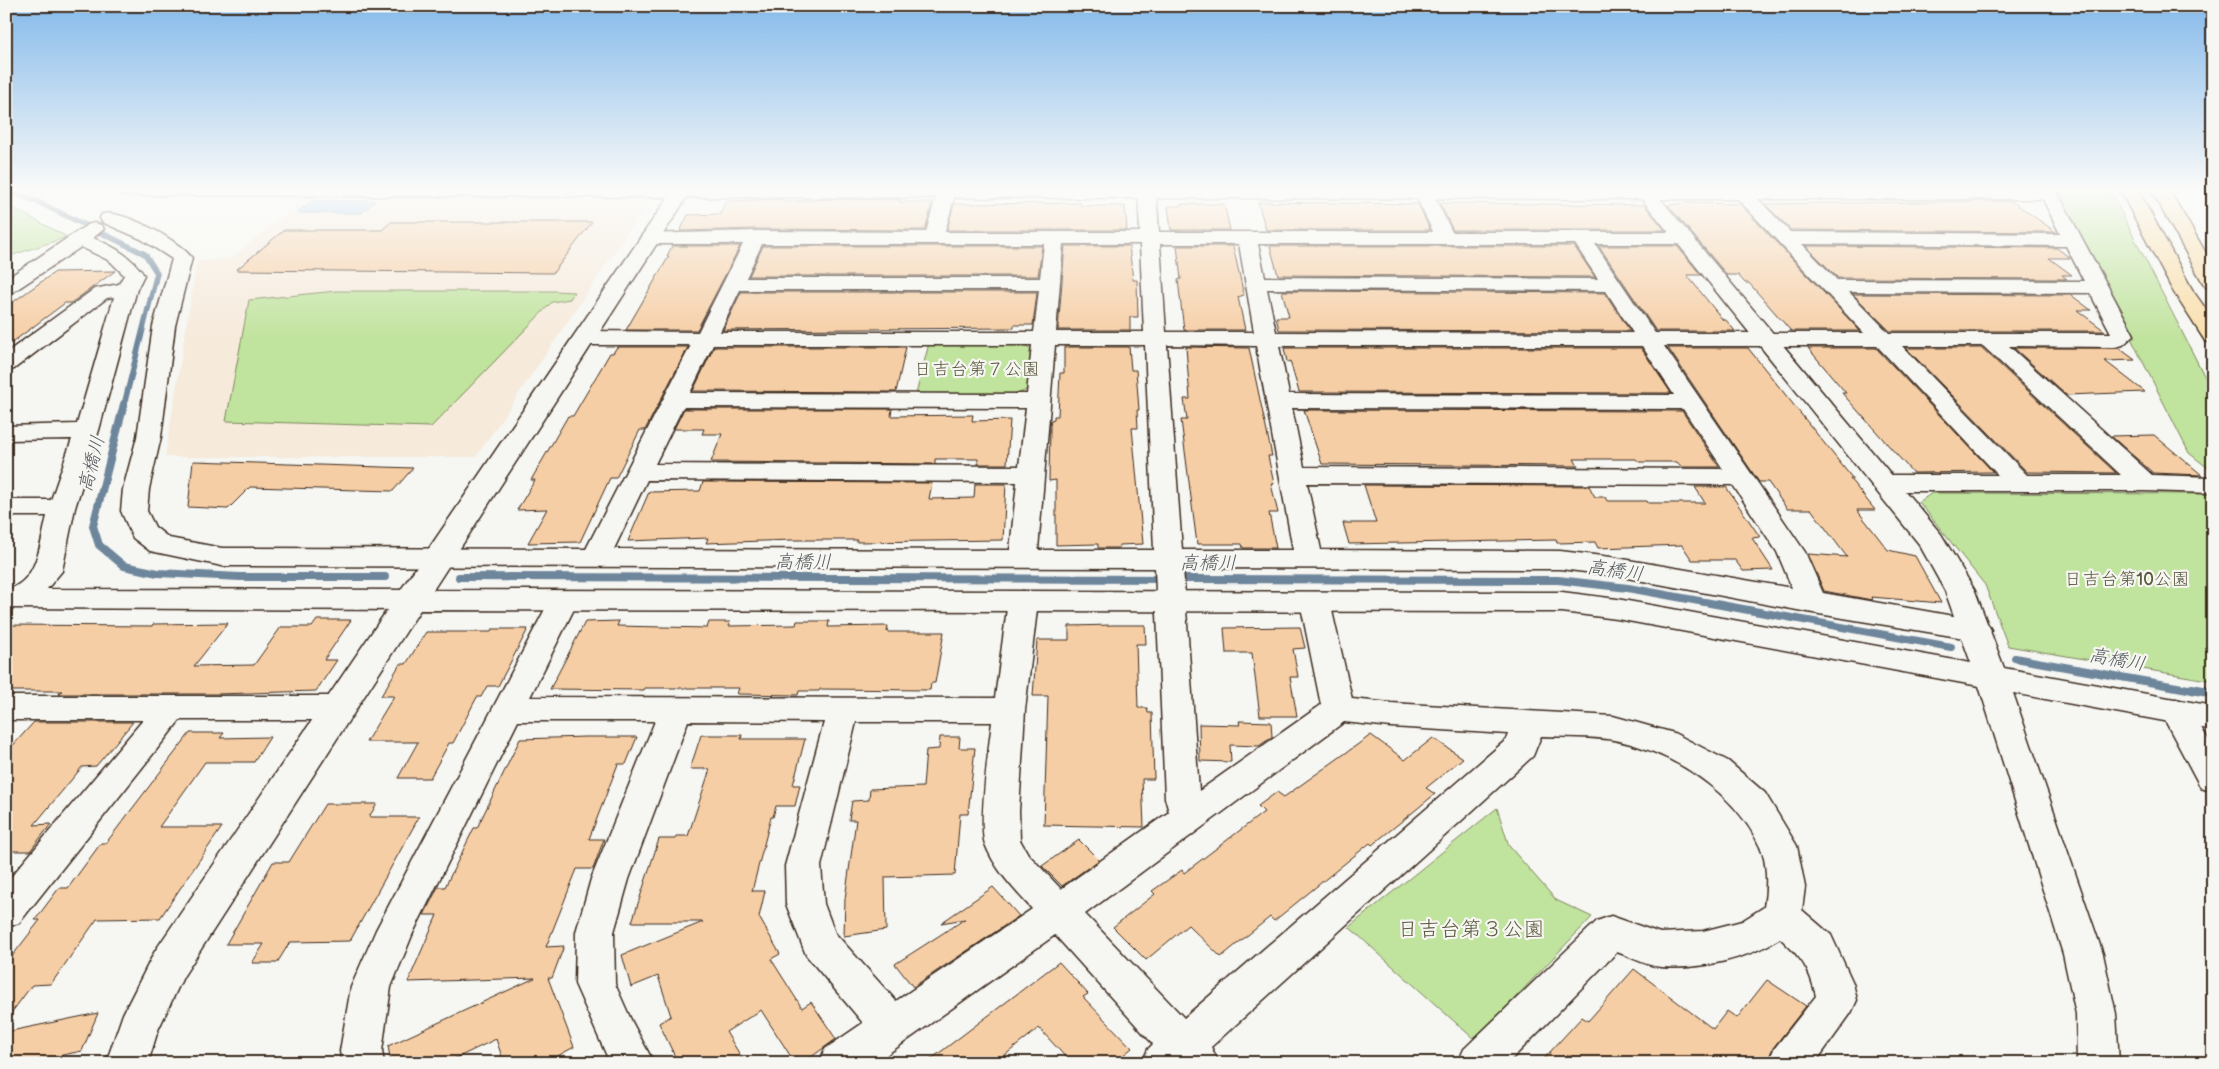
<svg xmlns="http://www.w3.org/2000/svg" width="2219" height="1069" font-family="'Balsamiq Sans','Klee One',sans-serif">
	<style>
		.built { fill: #f6eadb }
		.green { fill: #c0e39d; stroke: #7e865e }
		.water { fill: #90c4ee; stroke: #6e869b }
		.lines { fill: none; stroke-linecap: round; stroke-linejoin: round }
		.stream-far2 { stroke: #6e869b; stroke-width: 5.5 }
		.stream-far1 { stroke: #6e869b; stroke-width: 8 }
		.stream { stroke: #6e869b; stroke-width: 10 }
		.building { fill: #f6cea5; stroke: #3b2a1e }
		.minor-casing { stroke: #3b2a1e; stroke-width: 3 }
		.tertiary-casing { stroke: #3b2a1e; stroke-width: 3 }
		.motorway-casing { stroke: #3b2a1e; stroke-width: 3 }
		.minor { fill: #f6f6f2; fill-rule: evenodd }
		.tertiary { fill: #f6f6f2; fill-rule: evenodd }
		.motorway { fill: #f9deab; fill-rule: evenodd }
		.labels { text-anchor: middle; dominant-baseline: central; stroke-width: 4.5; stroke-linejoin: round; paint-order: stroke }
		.park-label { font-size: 18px; fill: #5c583e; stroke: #f6f6f2 }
		.water-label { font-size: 19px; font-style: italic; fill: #54585c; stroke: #f6f6f2 }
		.near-park-label { font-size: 21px; fill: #5c583e; stroke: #f6f6f2 }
	</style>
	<rect width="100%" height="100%" fill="#f6f6f2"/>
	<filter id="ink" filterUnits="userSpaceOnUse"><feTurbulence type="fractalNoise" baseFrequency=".02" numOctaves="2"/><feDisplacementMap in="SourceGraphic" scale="10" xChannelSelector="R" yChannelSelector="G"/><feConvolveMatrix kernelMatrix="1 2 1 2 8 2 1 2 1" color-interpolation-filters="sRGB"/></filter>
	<g filter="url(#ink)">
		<path class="built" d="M308,196L643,197L649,201L476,457H165L197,261L230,259Z"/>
		<g class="green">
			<path d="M2056,190H2110L2213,393V472L2189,453Z"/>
			<path d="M6,204L67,237L7,257Z"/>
			<path d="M336,291H555L574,292L570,299L552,302L431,427L226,421L249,300Z"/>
			<path d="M929,343H1021L1033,350L1030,388L1016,395L916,394Z"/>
			<path d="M1932,493L2213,494V681L2008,646L1985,585L1919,502Z"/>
			<path d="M1497,808L1509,846L1556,900L1592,917L1475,1040L1349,927Z"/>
		</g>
		<path class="water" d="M311,201H375L362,213H297Z"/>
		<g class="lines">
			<path class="stream-far2" d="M7,190L38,202L145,254L157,273L124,405"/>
			<g class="stream-far1">
				<path d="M124,404L93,526L99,545L124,566L158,573L240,577H385"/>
				<path d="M459,577L1558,580L1628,588L1951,647"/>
				<path d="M2015,658L2199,691"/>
			</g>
			<path class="stream" d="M2192,689L2213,693"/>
		</g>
		<g class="building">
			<path d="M784,199L783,202L828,199L901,200L900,202H930L929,204H932L925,230L756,229L680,231L688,215L720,214L726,201Z"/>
			<path d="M2006,201L2013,202L2056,232L1791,230L1765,204Z"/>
			<path d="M1258,202L1418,204L1430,230H1266Z"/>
			<path d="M1081,203V206H1125L1127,230H947L954,204Z"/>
			<path d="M1442,203L1644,205L1665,230H1453L1440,204Z"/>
			<path d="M1686,203L1740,204L1860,331H1791L1749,283H1745L1738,275H1727L1668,205Z"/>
			<path d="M1181,204H1224L1230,230H1171L1168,206H1181Z"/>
			<path d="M391,222H592L553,273L236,270L284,230H382Z"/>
			<path d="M672,246H740L697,330H626L669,256H667Z"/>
			<path d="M763,246H1042L1038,276H749Z"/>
			<path d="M1065,246H1129L1133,280H1137L1138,317H1130V330H1058Z"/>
			<path d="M1177,246H1233L1244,295L1238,297L1245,330H1184L1178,280L1181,279Z"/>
			<path d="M1270,246H1574L1595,277L1278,275Z"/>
			<path d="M1599,246H1677L1701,275H1687L1723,320H1726L1735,331H1656Z"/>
			<path d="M1806,246L2057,248L2070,258H2049L2072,275H2062L2067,279L1838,278Z"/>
			<path d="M115,271L71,303H65L6,347V307L55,272Z"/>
			<path d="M1282,291L1605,293L1630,331L1279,330L1276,317H1289Z"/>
			<path d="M741,292H1037L1033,325H1014V328L723,330Z"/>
			<path d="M1853,294L2071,295L2091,310H2077L2105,331H1890Z"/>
			<path d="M617,347H688L645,430H640L616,478H610L580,542L528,543L547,509L517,510L535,480H531L568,416H573L610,353H613Z"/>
			<path d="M714,347H906L896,392L693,391Z"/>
			<path d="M1064,347H1129L1131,370H1136L1139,410H1137L1138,428H1132L1143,544L1119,545V548H1098V544L1056,545V480L1049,481L1050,426L1051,420L1054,419V416H1058L1060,373H1064Z"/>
			<path d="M1186,347L1249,348L1272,456H1268L1274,484H1271L1278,513H1269L1276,548H1243L1242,544H1197L1181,420H1187L1184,399H1190Z"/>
			<path d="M1284,348H1641L1671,393L1299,392L1290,361L1287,362Z"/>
			<path d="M1668,348H1748L1853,479H1850L1875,510H1857L1888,550L1915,556L1941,603L1871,597L1872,600L1824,591L1808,554L1847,557L1811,509H1787L1768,482H1759Z"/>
			<path d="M1808,348H1876L1993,472L1913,473L1842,393H1846Z"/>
			<path d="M1906,348H1982L2116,473L2027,472Z"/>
			<path d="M2014,348H2119L2135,360L2105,361L2145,392L2066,395Z"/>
			<path d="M684,409H892L891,416L973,415L972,421L1010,420L1007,464H978V459H935V464L711,462L722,434H702L704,429H674Z"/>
			<path d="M1304,410L1682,411L1719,467H1682L1677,462H1639L1636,459H1574L1578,466L1322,464Z"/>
			<path d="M2154,435L2202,475L2153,473L2111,436Z"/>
			<path d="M193,461L413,468L393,491L250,487L228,509L188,507Z"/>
			<path d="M703,482L932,483L929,499L974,498L975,484H1006L1003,540L857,542V540H792L706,543L708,538L628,541L649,492L700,491Z"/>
			<path d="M1364,485L1589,486L1595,497H1605L1607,501H1647L1648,503H1705L1695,487H1726L1760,537L1752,538L1773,570L1743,571L1735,560H1692L1682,545L1598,548L1595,542L1557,543L1556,540L1349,544L1343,523H1376Z"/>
			<path d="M317,620H351L324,660H337L316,691L217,694H59L62,691H6V625L152,626L153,624L228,623L194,666L254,665L281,627H312Z"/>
			<path d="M619,621L617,626L707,628L709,622H730L729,626L796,625L797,621H829L828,627L888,626L887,632H944L935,683H931L930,690L820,689L819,691H799L798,695L737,694L739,688H645L644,690L550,689L585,622Z"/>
			<path d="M1114,625H1145L1146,644H1136L1138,708H1147L1148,713H1152L1154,779H1142L1144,827L1044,825L1048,696H1033L1037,640H1069V626Z"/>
			<path d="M1300,627L1305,648L1293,649L1298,677H1290L1297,716H1260L1252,653H1226L1224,628Z"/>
			<path d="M492,629H528L498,686H487L481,697H477L453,743H449L430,778H398L418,742H366L394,696H381L400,664H406L426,632H491Z"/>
			<path d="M1239,721L1271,722L1272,737L1259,746L1230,745L1231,762L1200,761L1199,724L1240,725Z"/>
			<path d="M34,722H133L96,766L82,767L34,825L51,824L30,851H12L6,858V753Z"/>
			<path d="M190,733H224L220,738L270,737L254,762H205L159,827H222L160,918L97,919L51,984L32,985L6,1020V964L40,920H35L59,888H68L101,843H106Z"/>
			<path d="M701,735H742L741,739H805L793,785H800L795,806H776L773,817H771L752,891H765L759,917L780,954L771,959L802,1008L811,1002L836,1039L803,1063H795L761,1010L726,1032L745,1063H678L659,1023L671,1016L658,976L631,987L622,955L703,922H632L659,839H675L676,836H688L710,769H690Z"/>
			<path d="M1371,735L1405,760L1433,738L1463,758L1426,788L1435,794L1412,813L1372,845L1370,843L1274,921L1270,917L1221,957L1188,925L1146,960L1113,927L1155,894L1152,891L1182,870L1184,873L1264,812L1258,806L1277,792L1284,797Z"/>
			<path d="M585,737H637L626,764H618L589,839H604L593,869H577L546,947L564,946L552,978H548L574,1047L545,1063H504L496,1039L446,1063H391L388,1046L535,978L408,982L437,915H424L438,887H445L474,828H477L520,739Z"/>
			<path d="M940,737H960L959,748H975L968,814H960L955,875L885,877L886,930L844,936L845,899L856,820H849L852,801L869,800L870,789L923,787L926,750L939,749Z"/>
			<path d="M325,804H377L369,817H419L350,941L290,942L277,963H252L264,944H226L273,862H289Z"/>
			<path d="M1079,840L1099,860L1062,886L1042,866Z"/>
			<path d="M993,887L1019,916L913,987L895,964L965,919L941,923Z"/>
			<path d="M1059,962L1088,994L1083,997L1132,1048L1114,1063H1071L1039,1028L995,1063H926Z"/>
			<path d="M1634,969L1713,1029L1727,1011L1737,1018L1767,980L1806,1006L1773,1048L1766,1063H1540L1582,1017L1588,1021Z"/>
			<path d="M98,1013L82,1051L25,1063H6V1032Z"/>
		</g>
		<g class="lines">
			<g class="minor-casing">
				<g id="minor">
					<path d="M114,190H692L687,196L681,197L123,195L117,194Z"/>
					<path d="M938,190H956L945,232H1140L1138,190H1156L1159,232H1433L1413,190H1431L1452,232H1683L1690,234L1693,238L1690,242L1683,244H1595L1655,333H1864L1738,199H1647L1641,198L1635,190H2056L2134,335L2123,345L2115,347L2009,346L2152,475L2213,477V493L2145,491H1884L1875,489L1871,483L1875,477L1884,475H1998L1877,346H1664L1805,552L1823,593L1976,620L1987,623L1991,630L1987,637L1976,640L1813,613L1611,575L1560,569L1183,568L1199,791L1321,705L1300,602L1305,595L1315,592L1325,595L1330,602L1352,699L1391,703L1613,716L1674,733L1728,761L1765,793L1797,846L1805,887L1802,910L1831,935L1853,983L1857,1000L1851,1013L1815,1063H1768L1774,1049L1816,996C1809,966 1801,958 1780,938C1748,959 1700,970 1661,967C1647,966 1631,957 1617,952L1508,1063H1458L1464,1049L1597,921L1611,916L1660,933L1703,931L1742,921L1764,907C1767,890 1768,863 1760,847C1736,792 1671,751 1614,740C1590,736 1564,737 1541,736L1533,756L1211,1047L1219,1063H1142L1148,1049L1153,1044L1055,935L875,1063H819L825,1049L863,1023L806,955L786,904L785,866L824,722L688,721L629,879L614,932L615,984L632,1022L654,1063H610L575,984L576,932L591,879L655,721H518L413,933L391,987L382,1051L384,1063H342L340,1051L351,987L376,930L553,594L563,591L573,594L578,601L530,697L995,698L1008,601L1013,594L1023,591L1033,594L1038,601L1025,710L1019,811L1020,840L1028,854L1061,889L1169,812L1165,798L1155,568L222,566L150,551L133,538L121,511L123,489L137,437L153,326L172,259L141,239L102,222L100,218L102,214C123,209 180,241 192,258L175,326L161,437L149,489L147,511L155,527L169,538L222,548L586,549L691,345H584L576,343L573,338L576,333L584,331L698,332L743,244H650L643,242L640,238L643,234L756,231L926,232ZM1758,199H2043L2060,234L1790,232ZM762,244H1044L1040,278H746ZM1063,244H1140L1144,332H1056ZM1160,244H1239L1254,332H1166ZM1258,244H1575L1598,279L1265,277ZM1802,244L2066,246L2084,281L1837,280ZM1267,289L1606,291L1633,333L1276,332ZM740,290H1039L1034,332H720ZM1849,292L2090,293L2111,333H1889ZM713,345H1032L1027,394L690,393ZM1055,345H1145L1154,550H1038ZM1167,345L1256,346L1293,550H1182ZM1279,346H1642L1674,395L1289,394ZM1902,346H1983L2121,475H2027ZM683,407L1026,408L1019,466L655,464ZM1292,408L1683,409L1723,469L1304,467ZM647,480L1017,482L1010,550L614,549ZM1307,483L1733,485L1777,552L1792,588L1611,557L1560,551L1321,550ZM856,722H992C989,746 978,825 985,844C995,870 1014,889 1032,909L896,1001L835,933L824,904L821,866ZM1344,722L1391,727L1508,734L1506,740L1184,1018L1085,914Z"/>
					<path d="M94,223L101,225L104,229L93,238C115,247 131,256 144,275L137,289L99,430L75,508L62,571L47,589L412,590L422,593L427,600L422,607L412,610L6,608V590C38,582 40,544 47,516H6V500H51L72,439L6,440V426L77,424L114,297L107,298L14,369L6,371V353L94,289L119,284L124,275L110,261L81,247L13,292L6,294V279L87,225Z"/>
					<path d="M6,696H341L352,700L357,708L352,716L341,720H180L19,923L6,927V883L143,720H6Z"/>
					<path d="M2176,699L2187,703L2213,748V792L2201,788L2160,711L2165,703Z"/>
				</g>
			</g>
			<g class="tertiary-casing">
				<path id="tertiary" d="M673,190H1653L1941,534L1975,591L2004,668L2213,706V730L2013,693L2103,954L2116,1014L2119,1063H2077L2076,1014L2063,954L1979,686L1617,619L1562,612L420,610L183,977L158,1030L148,1063H106L123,1014L155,951ZM687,197L1642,199L1919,544L1945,591L1971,663L1617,599L1562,592L433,590Z"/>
			</g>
			<g class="motorway-casing">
				<g id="motorway">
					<path d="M2120,190H2138L2193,291L2213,319V343L2205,341L2173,291Z"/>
					<path d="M2151,190H2169L2213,265V289L2206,287L2203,283Z"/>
				</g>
			</g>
			<use href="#minor" class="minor"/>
			<use href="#tertiary" class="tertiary"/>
			<use href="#motorway" class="motorway"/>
		</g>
	</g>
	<linearGradient id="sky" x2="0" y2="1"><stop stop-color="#85baea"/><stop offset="0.56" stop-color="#fbfbf9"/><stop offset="1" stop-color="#fbfbf9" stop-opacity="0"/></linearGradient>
	<rect width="2219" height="340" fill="url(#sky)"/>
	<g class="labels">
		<g class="park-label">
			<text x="977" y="369">日吉台第７公園</text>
			<text x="2127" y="579">日吉台第10公園</text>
		</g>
		<g class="water-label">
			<text transform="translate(92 464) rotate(-76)">高橋川</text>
			<text x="803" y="562">高橋川</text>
			<text x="1208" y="563">高橋川</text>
			<text transform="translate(1615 571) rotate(8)">高橋川</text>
			<text transform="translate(2117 660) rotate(10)">高橋川</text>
		</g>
		<g class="near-park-label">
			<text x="1471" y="929">日吉台第３公園</text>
		</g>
	</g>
	<rect width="2219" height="1069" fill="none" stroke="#f6f6f2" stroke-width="25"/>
	<rect x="12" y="12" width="2194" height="1044" fill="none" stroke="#3b2a1e" stroke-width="2" filter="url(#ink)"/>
</svg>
